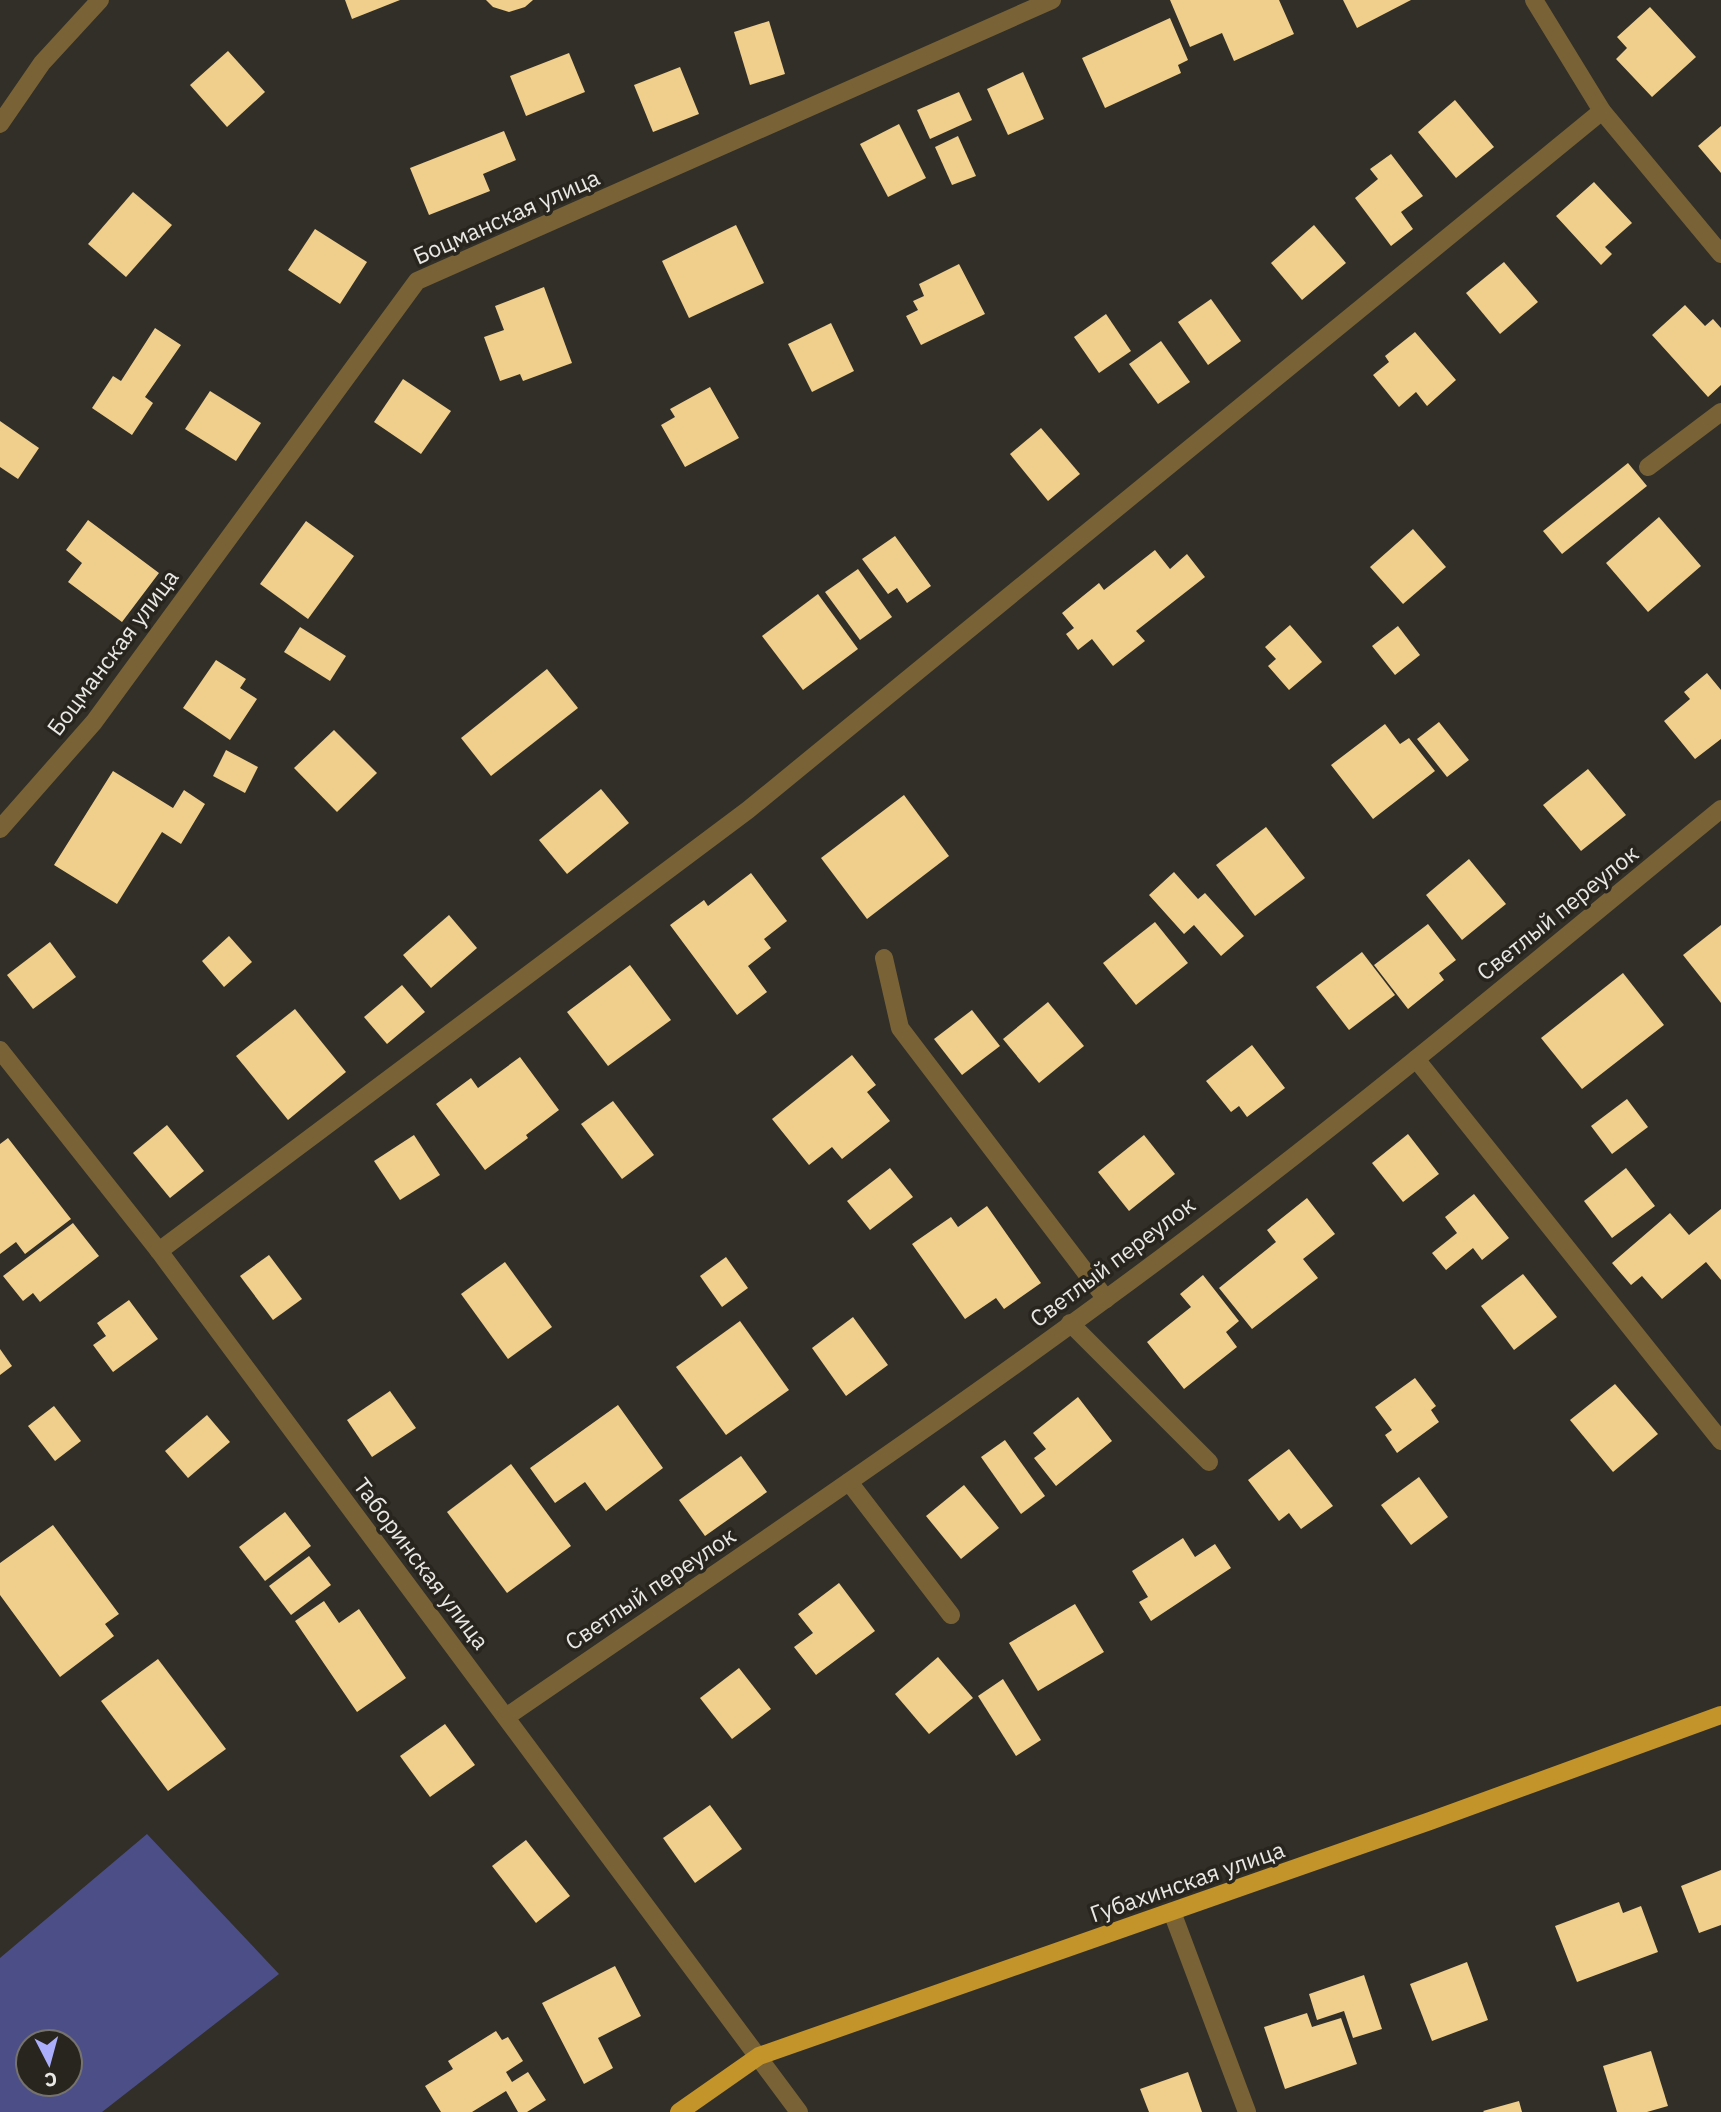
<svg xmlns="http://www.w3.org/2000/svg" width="1721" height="2112" font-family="'IBM Plex Sans',sans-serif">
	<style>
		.forest { fill: #4c4e87; fill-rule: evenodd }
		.building { fill: #f0ce8c }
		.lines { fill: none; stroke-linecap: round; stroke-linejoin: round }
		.minor { stroke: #796336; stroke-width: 18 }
		.major { stroke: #c3942a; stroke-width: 18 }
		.labels { text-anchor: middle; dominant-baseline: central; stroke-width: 7; stroke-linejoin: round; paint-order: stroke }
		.street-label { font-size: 23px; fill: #eae8e4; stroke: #28251f }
	</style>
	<rect width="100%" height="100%" fill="#322f28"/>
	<path class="forest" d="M147,1834L279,1974L102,2112H0V1958ZM28,2042H70V2084H28Z"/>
	<g class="building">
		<path d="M345,0H400L352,19Z"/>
		<path d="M486,0H533L525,7L509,12L493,7Z"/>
		<path d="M1170,0H1279L1294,34L1234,61L1222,33L1190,47Z"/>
		<path d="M1343,0H1411L1357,28Z"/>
		<path d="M1650,7L1696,57L1652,97L1616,59L1627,48L1617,37Z"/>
		<path d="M1170,18L1188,60L1178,65L1181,73L1105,108L1082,58Z"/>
		<path d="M769,21L785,74L750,85L734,32Z"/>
		<path d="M228,51L265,92L227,127L190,85Z"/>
		<path d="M569,53L585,92L526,116L510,76Z"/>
		<path d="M680,67L699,114L653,132L634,85Z"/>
		<path d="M1023,72L1044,119L1008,135L987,89Z"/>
		<path d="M959,92L972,120L930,139L917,110Z"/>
		<path d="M1455,100L1494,147L1456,178L1418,132Z"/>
		<path d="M899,124L926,178L888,197L860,144Z"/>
		<path d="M1721,126V173L1698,146Z"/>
		<path d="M504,131L516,160L483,174L490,191L429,215L410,168Z"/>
		<path d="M958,136L976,176L952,185L935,147Z"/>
		<path d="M1391,154L1423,196L1401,212L1413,229L1391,246L1355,198L1378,179L1370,169Z"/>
		<path d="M1594,182L1632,223L1605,247L1612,254L1601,265L1556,216Z"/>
		<path d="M133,192L172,225L126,277L88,244Z"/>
		<path d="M736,225L764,283L689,318L662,261Z"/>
		<path d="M1314,225L1346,263L1302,300L1271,263Z"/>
		<path d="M315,229L367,262L340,304L288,270Z"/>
		<path d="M1504,262L1538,302L1500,334L1466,293Z"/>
		<path d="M959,264L985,314L921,345L906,316L918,310L913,301L924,296L919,284Z"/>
		<path d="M544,287L572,363L523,381L520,374L500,381L484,337L504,330L495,306Z"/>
		<path d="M1211,299L1241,341L1208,365L1178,322Z"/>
		<path d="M1685,305L1705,326L1713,319L1721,328V385L1708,397L1652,335Z"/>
		<path d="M1106,314L1131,351L1099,373L1074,337Z"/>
		<path d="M831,323L854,371L812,392L788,344Z"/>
		<path d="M155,328L181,345L145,397L153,403L132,435L92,408L113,376L121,381Z"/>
		<path d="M1415,332L1456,380L1427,406L1416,392L1399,407L1373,375L1389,362L1385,356Z"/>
		<path d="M1161,341L1190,382L1158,404L1129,364Z"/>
		<path d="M403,379L451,411L421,454L374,422Z"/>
		<path d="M710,387L739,438L685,467L661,425L675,417L670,409Z"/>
		<path d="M210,391L261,423L236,461L185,429Z"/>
		<path d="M0,421L39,448L18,479L0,467Z"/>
		<path d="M1041,428L1080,474L1048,501L1010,454Z"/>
		<path d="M1628,463L1647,486L1562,554L1543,531Z"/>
		<path d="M1659,517L1701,566L1648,612L1606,563Z"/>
		<path d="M88,520L159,573L122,622L68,582L82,563L66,550Z"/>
		<path d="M306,521L354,556L308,619L260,584Z"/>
		<path d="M1413,529L1446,567L1403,604L1370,567Z"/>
		<path d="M895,536L931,586L907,603L897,588L888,594L862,559Z"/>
		<path d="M1155,550L1170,569L1187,554L1205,577L1136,631L1145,641L1113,666L1092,639L1078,650L1066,634L1074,628L1062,613L1099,583L1104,590Z"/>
		<path d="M858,569L892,617L860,640L825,592Z"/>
		<path d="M818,594L858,649L803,690L762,636Z"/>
		<path d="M1290,625L1322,662L1289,690L1268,666L1276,659L1265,647Z"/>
		<path d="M1398,626L1420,655L1395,675L1372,646Z"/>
		<path d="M300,627L346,656L330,681L284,652Z"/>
		<path d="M216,660L246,679L240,688L257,699L230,740L183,708Z"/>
		<path d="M547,669L578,708L491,776L461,738Z"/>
		<path d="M1707,673L1721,690V739L1695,759L1664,721L1690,699L1684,692Z"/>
		<path d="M1439,722L1469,760L1447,777L1417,739Z"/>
		<path d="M1385,724L1400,744L1409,738L1435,771L1373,819L1331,765Z"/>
		<path d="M334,730L377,773L337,812L294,768Z"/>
		<path d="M226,750L258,767L245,793L213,776Z"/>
		<path d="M1588,769L1626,815L1581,851L1543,805Z"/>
		<path d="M113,771L173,808L184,790L205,804L181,844L162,832L117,904L54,865Z"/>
		<path d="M601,789L629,823L567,874L539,840Z"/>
		<path d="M904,795L949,856L867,919L821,858Z"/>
		<path d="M1266,827L1305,878L1255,916L1216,865Z"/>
		<path d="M1469,859L1506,904L1462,940L1426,895Z"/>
		<path d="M1174,872L1198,899L1205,893L1244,936L1221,956L1194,925L1184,934L1149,895Z"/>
		<path d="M751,873L787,921L764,939L771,948L748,966L767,992L737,1015L670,925L704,900L708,906Z"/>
		<path d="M449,915L477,948L431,988L403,955Z"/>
		<path d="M1155,922L1188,963L1136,1005L1103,963Z"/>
		<path d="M1428,924L1456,960L1439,973L1444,980L1408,1009L1374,965Z"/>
		<path d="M1721,925V1003L1683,955Z"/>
		<path d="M229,936L252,962L224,987L202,961Z"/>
		<path d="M50,942L76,977L33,1009L7,975Z"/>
		<path d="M1362,952L1395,995L1349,1030L1316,987Z"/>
		<path d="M630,965L671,1020L608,1066L567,1012Z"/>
		<path d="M1623,973L1664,1025L1582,1089L1541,1038Z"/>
		<path d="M402,985L425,1012L387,1044L364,1017Z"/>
		<path d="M1048,1002L1084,1046L1039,1083L1003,1039Z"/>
		<path d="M295,1009L346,1072L288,1120L236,1056Z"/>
		<path d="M972,1010L1000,1046L962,1075L934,1039Z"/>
		<path d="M1252,1045L1285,1088L1247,1117L1239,1106L1231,1112L1206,1081Z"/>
		<path d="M852,1055L876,1085L867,1092L890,1121L842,1159L832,1147L809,1165L772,1119Z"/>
		<path d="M520,1057L559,1110L526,1135L528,1138L485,1170L436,1104L471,1078L478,1088Z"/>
		<path d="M1627,1099L1648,1127L1612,1154L1591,1126Z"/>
		<path d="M613,1101L654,1155L622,1179L581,1124Z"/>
		<path d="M167,1125L204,1171L170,1198L133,1153Z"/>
		<path d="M1408,1134L1439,1174L1403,1202L1372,1163Z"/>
		<path d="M414,1135L440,1175L400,1200L374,1161Z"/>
		<path d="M1144,1135L1175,1174L1129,1211L1098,1172Z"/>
		<path d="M8,1138L71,1219L25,1254L16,1242L0,1254V1144Z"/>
		<path d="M890,1168L913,1197L870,1230L847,1201Z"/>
		<path d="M1626,1168L1655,1206L1612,1238L1584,1201Z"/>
		<path d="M1474,1194L1509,1238L1482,1260L1473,1248L1446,1270L1432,1253L1457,1233L1445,1217Z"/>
		<path d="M1307,1198L1335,1234L1303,1259L1318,1278L1252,1329L1219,1288L1276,1242L1267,1230Z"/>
		<path d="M987,1206L1041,1283L1004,1309L996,1298L965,1319L912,1244L951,1217L958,1227Z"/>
		<path d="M1721,1209V1280L1706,1262L1662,1299L1642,1276L1631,1285L1612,1263L1670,1213L1689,1235Z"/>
		<path d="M73,1223L99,1256L40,1302L33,1293L23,1301L3,1276Z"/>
		<path d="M269,1255L302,1299L273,1320L240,1276Z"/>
		<path d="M726,1257L748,1288L722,1307L700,1276Z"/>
		<path d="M505,1262L552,1327L508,1359L461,1294Z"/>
		<path d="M1523,1274L1557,1317L1514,1350L1481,1306Z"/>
		<path d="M1203,1275L1239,1321L1226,1332L1237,1347L1184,1389L1147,1342L1191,1307L1180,1294Z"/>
		<path d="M129,1300L158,1339L113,1372L93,1345L106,1336L97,1323Z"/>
		<path d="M853,1317L888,1365L846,1396L812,1348Z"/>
		<path d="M740,1321L789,1390L726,1435L676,1367Z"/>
		<path d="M0,1349L12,1366L0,1375Z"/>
		<path d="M1415,1378L1436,1406L1431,1410L1439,1422L1397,1453L1385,1435L1392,1430L1375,1407Z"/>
		<path d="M1615,1384L1658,1434L1613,1472L1570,1420Z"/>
		<path d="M390,1391L416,1428L372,1457L347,1420Z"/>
		<path d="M1078,1397L1112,1441L1056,1486L1034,1458L1046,1449L1033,1433Z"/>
		<path d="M618,1405L663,1468L606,1511L585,1482L555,1503L530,1468Z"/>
		<path d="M54,1406L81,1441L55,1461L28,1426Z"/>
		<path d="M207,1415L230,1442L188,1478L165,1451Z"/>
		<path d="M1005,1440L1045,1496L1021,1514L981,1457Z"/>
		<path d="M1289,1449L1333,1506L1301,1529L1289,1513L1279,1521L1248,1480Z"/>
		<path d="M741,1456L767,1492L705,1536L679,1500Z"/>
		<path d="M511,1464L571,1546L507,1593L447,1512Z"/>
		<path d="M1419,1477L1448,1517L1411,1545L1381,1505Z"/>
		<path d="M964,1485L999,1528L961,1559L926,1516Z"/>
		<path d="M285,1512L311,1546L265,1581L239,1547Z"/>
		<path d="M53,1525L119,1614L105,1624L114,1636L60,1677L0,1595V1563Z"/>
		<path d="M1183,1538L1195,1557L1215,1544L1231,1568L1151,1621L1139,1602L1148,1597L1132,1571Z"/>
		<path d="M309,1556L331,1585L291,1615L269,1586Z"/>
		<path d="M839,1583L875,1631L816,1675L794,1647L813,1633L798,1614Z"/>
		<path d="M324,1601L339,1623L359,1609L406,1678L357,1712L295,1621Z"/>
		<path d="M1075,1604L1104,1652L1038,1691L1009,1643Z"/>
		<path d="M938,1657L973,1698L929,1734L895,1694Z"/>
		<path d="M158,1659L226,1749L168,1791L101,1701Z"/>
		<path d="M739,1668L771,1709L732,1739L700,1698Z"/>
		<path d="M1003,1679L1041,1740L1016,1756L978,1696Z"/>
		<path d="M445,1724L475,1765L430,1797L400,1756Z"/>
		<path d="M710,1805L742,1849L695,1883L663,1838Z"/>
		<path d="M526,1840L570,1896L536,1923L492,1866Z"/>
		<path d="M1721,1870V1925L1699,1933L1681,1886Z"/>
		<path d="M1619,1902L1623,1913L1641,1906L1658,1952L1577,1982L1555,1926Z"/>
		<path d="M1467,1962L1488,2020L1432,2041L1410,1984Z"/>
		<path d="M615,1966L641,2016L598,2038L613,2068L584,2084L542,2003Z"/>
		<path d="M1364,1975L1382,2029L1353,2038L1344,2011L1317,2020L1309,1994Z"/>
		<path d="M1307,2013L1312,2027L1341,2018L1357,2064L1285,2089L1264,2027Z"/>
		<path d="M496,2031L502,2040L508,2037L523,2061L506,2072L512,2082L528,2072L546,2100L527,2112H518L506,2091L472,2112H441L425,2086L453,2069L448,2061Z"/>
		<path d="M1651,2051L1668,2106L1647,2112H1617L1603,2066Z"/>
		<path d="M1188,2072L1202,2112H1149L1140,2089Z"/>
		<path d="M1519,2101L1522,2112H1484L1483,2111Z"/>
	</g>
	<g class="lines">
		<g class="minor">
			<path d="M1534,0L1602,111L1721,254"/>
			<path d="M0,124L42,63L100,0"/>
			<path d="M1648,467L1721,412"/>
			<path d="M0,829L94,722L417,281L1052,0"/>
			<path d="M884,958L900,1028L1106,1299"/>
			<path d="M0,1050L159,1251L799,2112"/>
			<path d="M1416,1059L1721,1441"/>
			<path d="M159,1251L748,810L1602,111"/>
			<path d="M1070,1323L1209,1462"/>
			<path d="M849,1482L951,1615"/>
			<path d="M506,1717C707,1579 910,1443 1107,1298C1318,1144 1519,975 1721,809"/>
			<path d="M1172,1912L1247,2112"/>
		</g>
		<path class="major" d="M679,2112L759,2056L1430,1821L1721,1715"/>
	</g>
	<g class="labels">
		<g class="street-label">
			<text transform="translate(506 216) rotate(-24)">Боцманская улица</text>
			<text transform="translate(112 652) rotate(-53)">Боцманская улица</text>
			<text transform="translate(1557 912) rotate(-39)">Светлый переулок</text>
			<text transform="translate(1112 1261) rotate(-37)">Светлый переулок</text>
			<text transform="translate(422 1563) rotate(53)">Таборинская улица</text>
			<text transform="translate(650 1588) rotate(-34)">Светлый переулок</text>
			<text transform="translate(1187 1881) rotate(-19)">Губахинская улица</text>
		</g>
	</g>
	<g transform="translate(49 2063) rotate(174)"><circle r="33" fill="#28251f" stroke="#76736e" stroke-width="2"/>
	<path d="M0-5L12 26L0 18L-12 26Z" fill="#abaffb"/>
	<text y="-10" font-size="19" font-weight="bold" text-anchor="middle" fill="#eae8e4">С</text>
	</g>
</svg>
